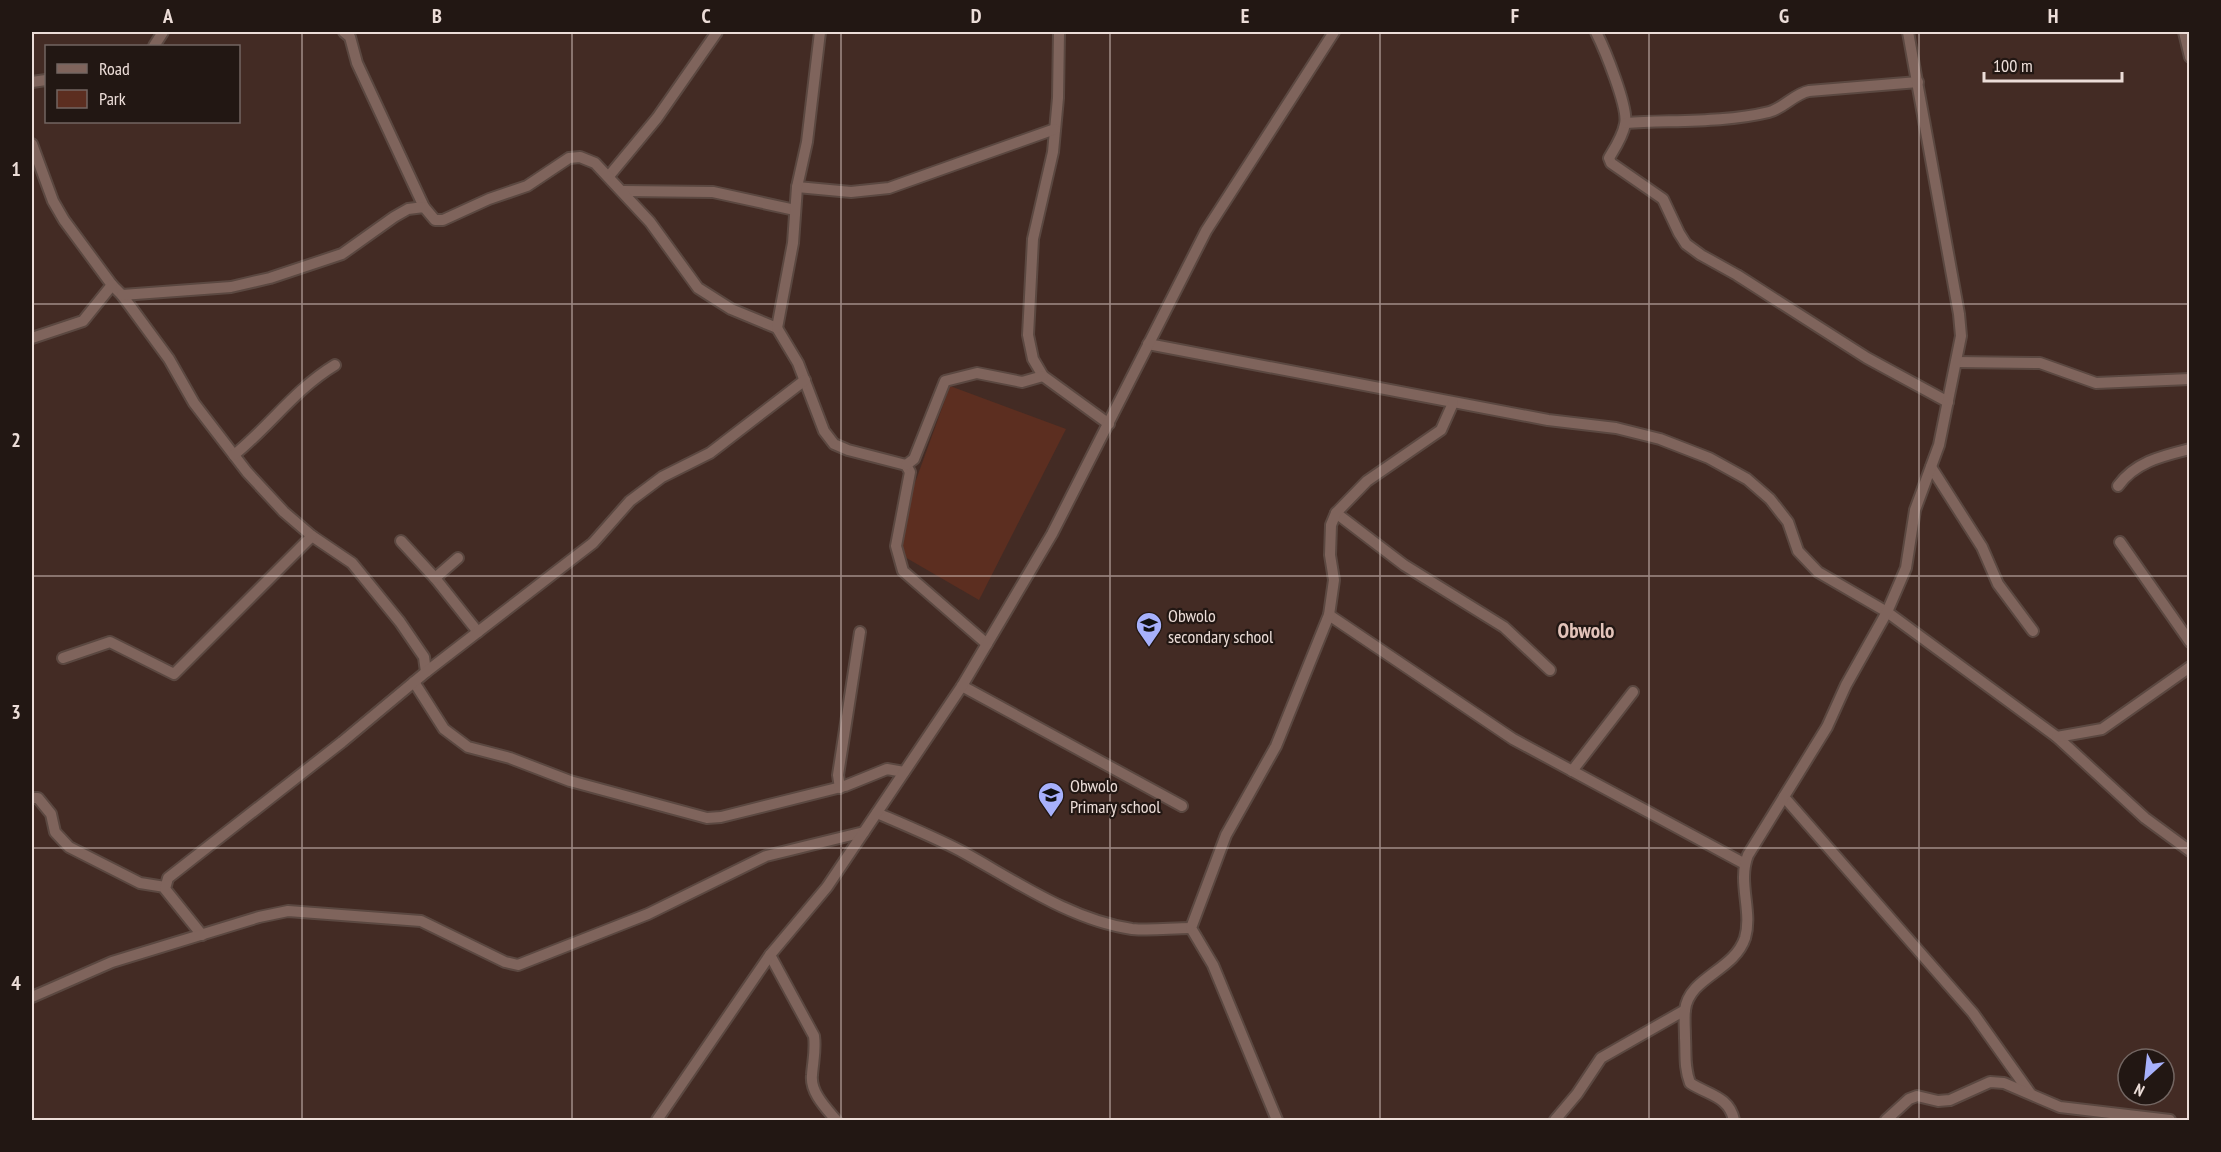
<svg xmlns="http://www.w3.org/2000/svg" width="2221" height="1152" font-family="'PT Sans Narrow',sans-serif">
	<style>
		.green { fill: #5c2e20 }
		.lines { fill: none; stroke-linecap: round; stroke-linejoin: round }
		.minor-casing { stroke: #5b4841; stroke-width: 14 }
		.minor { stroke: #7f645c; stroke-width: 10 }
		.grid { fill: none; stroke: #ecddd8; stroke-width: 1.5; stroke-opacity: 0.55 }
		.labels { text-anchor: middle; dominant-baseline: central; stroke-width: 4.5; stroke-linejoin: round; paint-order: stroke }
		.poi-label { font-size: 18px; fill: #ecddd8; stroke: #221713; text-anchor: start }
		.quarter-label { font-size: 21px; font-weight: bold; fill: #e2c3b9; stroke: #221713 }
		.neatline { fill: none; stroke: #ecddd8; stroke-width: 2 }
		.grid-label { font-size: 20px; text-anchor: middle; font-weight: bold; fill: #ecddd8 }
	</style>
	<rect width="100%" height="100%" fill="#432b24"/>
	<path class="green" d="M950,386L1066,429L979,600L891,549Z"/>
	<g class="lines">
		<g class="minor-casing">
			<g id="minor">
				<path d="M344,32L350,37L357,63L424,207"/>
				<path d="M1059,32L1058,98L1053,152L1033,239L1028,335L1033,359L1043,376L1109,424"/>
				<path d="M1596,32C1604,48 1629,108 1625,124C1623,136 1615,148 1609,158L1611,163L1663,199L1679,233L1686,244L1701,255L1737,275L1867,358L1948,402"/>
				<path d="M2184,32L2190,57"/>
				<path d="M154,46L163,32"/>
				<path d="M32,82L46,80"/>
				<path d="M1626,123C1672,120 1724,123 1769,112C1784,108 1794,94 1809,91L1918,82"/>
				<path d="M32,144L53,201L64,220L112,285L122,295L169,359L194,403L247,472L284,512L312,536L352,563L400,622L424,657L426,672"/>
				<path d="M609,176L657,118L717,32"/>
				<path d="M797,187L851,192L889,188L1055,129"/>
				<path d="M623,191L713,192L795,210"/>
				<path d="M122,295L231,287L270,278L342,254L394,217L408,209L424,207L435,220H443L489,199L527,186L569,158L580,157L595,163L650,222L698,288L731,309L777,328L798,363L824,431L834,444L848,450L906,465L910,472L896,546L903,571L987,644"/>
				<path d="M777,328L793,243L797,187L807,142L820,32"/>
				<path d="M32,338L83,321L112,285"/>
				<path d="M1148,344L1548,420L1616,428L1660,439L1709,458L1747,479L1770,499L1788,522L1798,551L1818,572L1887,612L2057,737L2145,818L2190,851"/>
				<path d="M1956,362L2040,363L2096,383L2190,379"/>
				<path d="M234,455C270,426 295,389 335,365"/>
				<path d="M906,465L914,459L945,381L977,373L1022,382L1043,376"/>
				<path d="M1931,467L1982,547L1998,584L2033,631"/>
				<path d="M2118,486C2135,462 2162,456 2190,449"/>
				<path d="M1336,513L1404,565L1504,627L1550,670"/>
				<path d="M401,541L435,578L478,632"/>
				<path d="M2120,542L2190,642"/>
				<path d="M435,578L458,558"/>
				<path d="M1329,615L1513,739L1745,864"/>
				<path d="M63,658L110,642L174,674L312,536"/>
				<path d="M414,682L444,729L468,747L510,758L570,781L707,818L721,817L845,786L887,769L904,772"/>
				<path d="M962,686L1182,806"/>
				<path d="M2057,737L2102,729L2190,667"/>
				<path d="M1572,771L1633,692"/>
				<path d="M840,788L838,775L860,632"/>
				<path d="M1784,797L1973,1013L2030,1093"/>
				<path d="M32,798H38L51,814L55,832L69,847L140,883L165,887"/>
				<path d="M877,813C905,825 934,837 961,851C1014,880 1070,920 1132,929C1152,931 1171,928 1191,928"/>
				<path d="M202,935L165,889L168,878L342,742L426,672L593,543L630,501L662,477L710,453L805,380"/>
				<path d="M770,955L814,1036C816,1050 813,1061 812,1075C810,1092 826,1108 836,1120"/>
				<path d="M32,997L112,962L259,917L288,911L421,921L505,962L518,965L648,914L766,856L864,832"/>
				<path d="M657,1120L770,955L827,887L962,686L1052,534L1206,231L1334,32"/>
				<path d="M1277,1120L1213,965L1191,928L1226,835L1276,746L1329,615L1334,580L1330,555L1331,525L1336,513L1367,481L1441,430L1453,403"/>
				<path d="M1555,1120L1577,1094L1601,1058L1685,1010"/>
				<path d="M1734,1120C1729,1096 1708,1095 1690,1083C1684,1067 1686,1054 1685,1038C1685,1029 1684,1019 1685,1010C1689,977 1734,971 1745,938C1753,911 1737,882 1748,855L1827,727L1846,685L1887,612L1906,568L1915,510L1939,445L1961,336L1959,314L1908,32"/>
				<path d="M1886,1120L1909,1099L1917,1096L1938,1101L1950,1100L1990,1082L2004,1083L2060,1107L2170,1120"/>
			</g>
		</g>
		<use href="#minor" class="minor"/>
	</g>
	<path class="grid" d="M302,32V1120M572,32V1120M841,32V1120M1110,32V1120M1380,32V1120M1649,32V1120M1919,32V1120M32,304H2190M32,576H2190M32,848H2190"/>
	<defs>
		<g id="school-pin" transform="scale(1.35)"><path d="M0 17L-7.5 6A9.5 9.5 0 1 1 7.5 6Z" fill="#a7b1fc" stroke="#221713"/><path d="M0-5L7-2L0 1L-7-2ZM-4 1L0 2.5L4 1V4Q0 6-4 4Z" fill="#111"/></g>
	</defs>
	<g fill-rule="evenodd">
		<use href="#school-pin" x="1149" y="625"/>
		<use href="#school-pin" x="1051" y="795"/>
	</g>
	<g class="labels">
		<g class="poi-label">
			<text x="1168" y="615">Obwolo<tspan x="1168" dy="21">secondary school</tspan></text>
			<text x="1070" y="785">Obwolo<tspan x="1070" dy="21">Primary school</tspan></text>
		</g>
		<g class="quarter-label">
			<text x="1586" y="630">Obwolo</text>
		</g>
	</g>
	<rect width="2221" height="1152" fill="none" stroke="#221713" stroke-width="66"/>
	<rect x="45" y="45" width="195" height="78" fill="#221713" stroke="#736662" stroke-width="1.5"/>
	<rect x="57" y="64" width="30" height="9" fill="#7f645c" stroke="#736662" stroke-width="1.5"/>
	<text x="99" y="75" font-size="18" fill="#ecddd8">Road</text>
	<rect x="57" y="90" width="30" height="18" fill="#5c2e20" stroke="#736662" stroke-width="1.5"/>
	<text x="99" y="105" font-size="18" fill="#ecddd8">Park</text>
	<g transform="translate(2146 1077) rotate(207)"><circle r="28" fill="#221713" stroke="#736662" stroke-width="1.5"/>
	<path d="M0-4.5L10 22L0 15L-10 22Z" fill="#a7b1fc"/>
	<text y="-9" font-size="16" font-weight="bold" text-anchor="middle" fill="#ecddd8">N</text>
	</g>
	<path d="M1984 72v9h138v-9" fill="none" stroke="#ecddd8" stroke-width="3"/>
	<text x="1993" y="72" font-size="18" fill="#ecddd8" stroke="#221713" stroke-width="4.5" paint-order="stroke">100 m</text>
	<rect x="33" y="33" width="2155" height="1086" class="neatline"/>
	<g class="grid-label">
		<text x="168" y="23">A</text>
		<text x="437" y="23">B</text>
		<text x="706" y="23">C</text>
		<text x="976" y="23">D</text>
		<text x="1245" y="23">E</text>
		<text x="1515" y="23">F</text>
		<text x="1784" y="23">G</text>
		<text x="2053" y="23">H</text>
		<text x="16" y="176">1</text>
		<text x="16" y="447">2</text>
		<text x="16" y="719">3</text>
		<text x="16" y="990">4</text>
	</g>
</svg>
